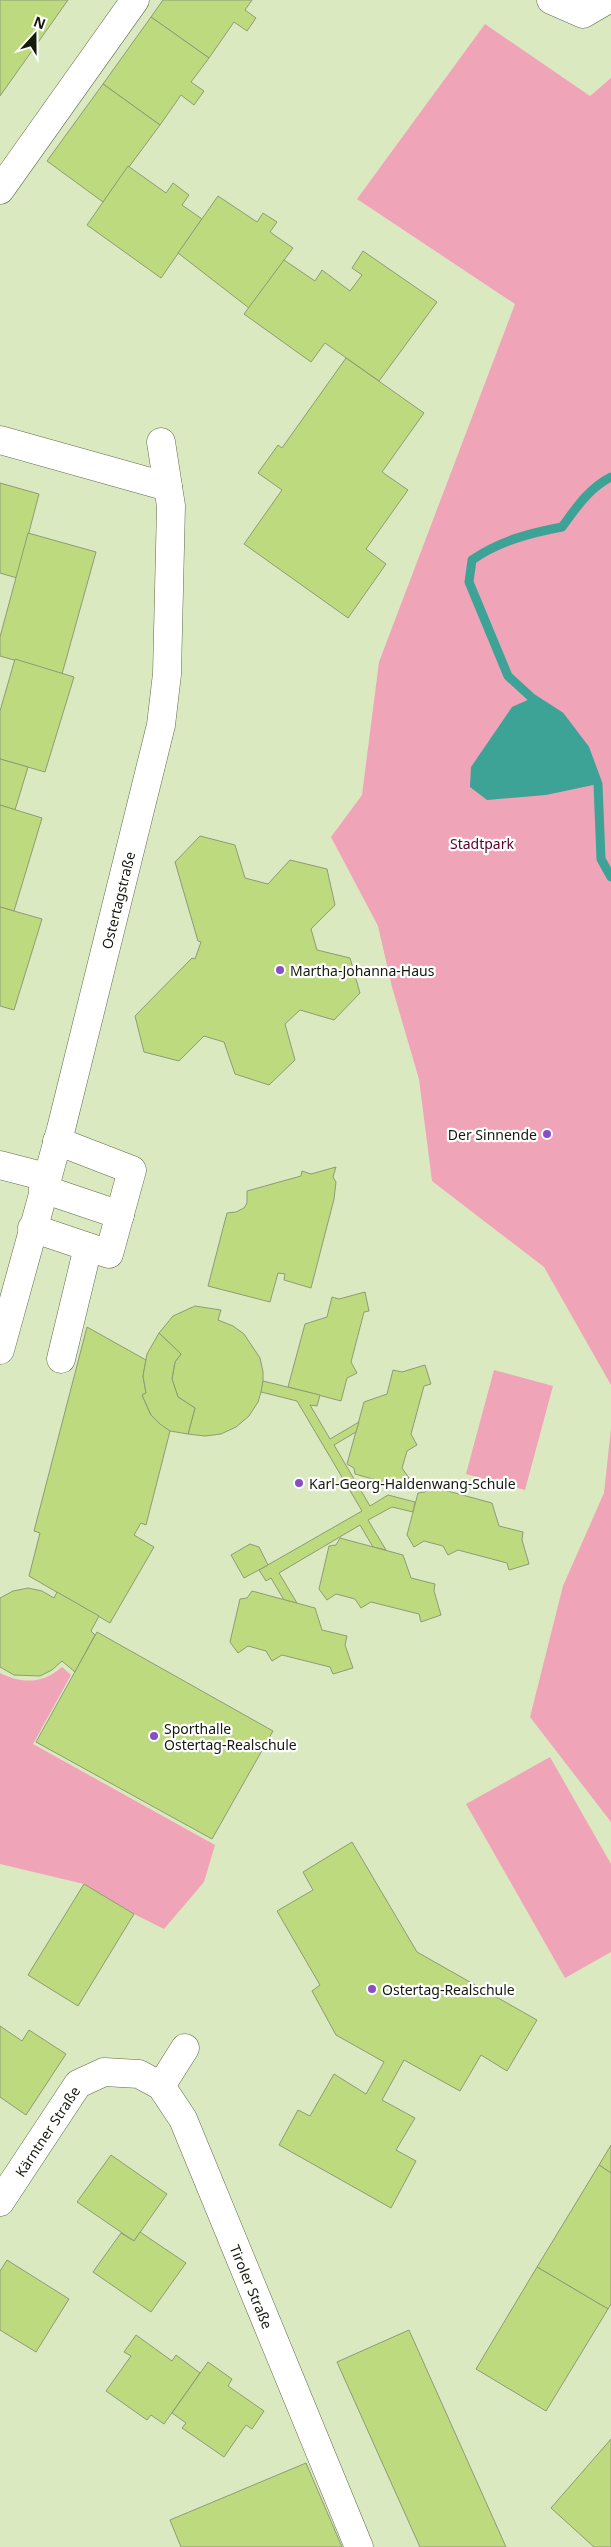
<svg xmlns="http://www.w3.org/2000/svg" width="611" height="2547" font-family="'Noto Sans',sans-serif">
	<style>
		.green { fill: #f0a4b7 }
		.water { fill: #3ca396 }
		.lines { fill: none; stroke-linecap: round; stroke-linejoin: round }
		.stream { stroke: #3ca396; stroke-width: 9 }
		.building { fill: #bdda7f; stroke: #8e9b76 }
		.minor-casing { stroke: #5f6b47; stroke-width: 29 }
		.minor { stroke: #fff; stroke-width: 28 }
		.poi-dot { fill: #874ec5; stroke: #fff; stroke-width: 2 }
		.labels { text-anchor: middle; dominant-baseline: central; stroke-width: 4.5; stroke-linejoin: round; paint-order: stroke }
		.park-label { font-size: 14px; fill: #5a0128; stroke: #fff }
		.street-label { font-size: 14px; fill: #151a0c; stroke: #fff }
		.poi-label { font-size: 14px; fill: #151a0c; stroke: #fff; text-anchor: start }
	</style>
	<rect width="100%" height="100%" fill="#dbe9c1"/>
	<g class="green">
		<path d="M485,24L590,96L611,78V1385L544,1267L432,1181L419,1079L392,987L378,926L331,837L362,795L379,662L515,304L357,199Z"/>
		<path d="M494,1370L553,1386L525,1490L466,1474Z"/>
		<path d="M611,1428V1822L530,1717L563,1586L604,1493Z"/>
		<path d="M62,1667L71,1675L33,1744L215,1845L204,1882L164,1929L134,1914L84,1884L0,1864V1673C22,1684 43,1684 62,1667Z"/>
		<path d="M550,1757L611,1864V1952L565,1978L466,1804Z"/>
	</g>
	<path class="water" d="M532,698L560,716L585,749L598,784L546,795L487,800L470,787L471,767L512,707Z"/>
	<g class="lines">
		<path class="stream" d="M611,477C589,488 576,508 562,527C530,533 499,541 472,560L469,582L508,676L532,698L560,716L585,749L598,784L601,859L611,877"/>
	</g>
	<g class="building">
		<path d="M0,0H68L0,96Z"/>
		<path d="M163,0H252L245,10L256,18L247,31L234,22L209,58L151,17Z"/>
		<path d="M151,17L209,58L191,82L204,91L194,105L181,95L160,125L103,84Z"/>
		<path d="M103,84L160,125L103,202L47,161Z"/>
		<path d="M128,166L166,193L173,183L189,195L182,205L202,219L161,278L87,225Z"/>
		<path d="M218,196L257,222L263,213L277,222L270,232L293,248L249,308L178,253Z"/>
		<path d="M363,251L437,302L379,381L325,343L311,362L244,314L284,260L315,281L322,270L350,291L362,275L352,268Z"/>
		<path d="M346,358L424,413L382,472L408,490L366,549L386,564L348,618L244,544L282,490L258,473L278,445L282,448Z"/>
		<path d="M0,483L39,494L17,578L0,573Z"/>
		<path d="M28,533L96,552L62,674L0,656V637Z"/>
		<path d="M15,659L74,677L45,772L0,759V711Z"/>
		<path d="M0,759L28,767L15,810L0,805Z"/>
		<path d="M0,805L42,818L14,911L0,907Z"/>
		<path d="M200,836L235,845L245,878L268,884L290,860L327,869L335,905L311,929L317,950L350,958L360,993L334,1020L300,1010L285,1024L295,1060L269,1085L235,1074L224,1042L204,1036L179,1061L144,1052L135,1016L192,958L195,959L201,942L198,941L175,862Z"/>
		<path d="M0,907L42,919L14,1010L0,1006Z"/>
		<path d="M336,1167L333,1177L336,1182L334,1199L311,1288L284,1280L285,1274L278,1273L270,1302L208,1286L227,1213L236,1212L244,1208L247,1203V1191L301,1176L302,1171L311,1174Z"/>
		<path d="M365,1292L369,1311L364,1312L351,1362L357,1373L347,1378L341,1401L288,1387L305,1324L327,1317L332,1297L339,1299Z"/>
		<path d="M195,1306L221,1310L218,1320L233,1326L244,1334L260,1358L263,1372V1386L258,1402L249,1416L236,1427L221,1434L205,1436L188,1434L195,1408L178,1397L172,1379L175,1362L181,1354L159,1333L173,1316Z"/>
		<path d="M87,1327L146,1360L143,1376L146,1393L142,1395L151,1415L170,1431L146,1525L141,1523L134,1535L154,1547L110,1623L29,1576L40,1533L34,1531Z"/>
		<path d="M159,1333L181,1354L175,1362L172,1379L178,1397L195,1408L188,1434L170,1431L160,1424L151,1415L142,1395L146,1393L143,1376L147,1354Z"/>
		<path d="M425,1365L431,1384L424,1386L411,1434L417,1445L407,1451L402,1468L409,1478L397,1486L355,1474L354,1468L347,1464L364,1402L387,1394L393,1370L402,1372Z"/>
		<path d="M263,1381L320,1395L317,1406L310,1405L330,1439L359,1422L356,1432L334,1445L370,1506L388,1495L415,1502L413,1512L392,1507L368,1520L386,1550L373,1547L360,1525L279,1573L297,1603L284,1600L271,1578L266,1581L259,1570L362,1511L297,1401L261,1392Z"/>
		<path d="M429,1486L492,1503L499,1526L523,1532L522,1540L529,1564L509,1570L507,1563L458,1550L448,1555L443,1546L424,1541L414,1547L407,1535L418,1493L425,1492Z"/>
		<path d="M340,1538L403,1555L411,1578L435,1584L434,1591L441,1615L421,1622L419,1614L371,1602L361,1608L355,1599L336,1594L327,1600L319,1589L329,1546L336,1545Z"/>
		<path d="M250,1544L259,1547L268,1565L244,1578L231,1555Z"/>
		<path d="M28,1588L42,1591L54,1598L57,1592L99,1616L91,1631L95,1635L75,1672L62,1661L52,1670L40,1676L14,1675L0,1667V1598L13,1591Z"/>
		<path d="M252,1591L315,1608L322,1630L347,1636L345,1645L353,1668L333,1674L330,1667L282,1655L272,1661L266,1651L248,1646L238,1653L230,1642L240,1599L247,1598Z"/>
		<path d="M97,1632L273,1731L212,1839L36,1742Z"/>
		<path d="M352,1842L417,1952L537,2020L507,2071L481,2055L460,2091L404,2060L382,2100L415,2118L396,2150L416,2161L391,2208L279,2145L298,2110L310,2116L334,2074L366,2094L384,2062L336,2035L312,1991L320,1985L277,1911L313,1890L303,1872Z"/>
		<path d="M84,1884L134,1914L78,2006L28,1975Z"/>
		<path d="M0,2026L22,2041L29,2030L66,2054L26,2115L0,2097Z"/>
		<path d="M611,2145V2173L599,2165Z"/>
		<path d="M111,2155L167,2194L134,2241L77,2202Z"/>
		<path d="M599,2165L611,2173V2304L608,2309L537,2267Z"/>
		<path d="M140,2232L186,2263L151,2312L93,2272L121,2233L134,2241Z"/>
		<path d="M7,2260L69,2299L36,2352L0,2330V2271Z"/>
		<path d="M537,2267L608,2309L546,2411L476,2369Z"/>
		<path d="M409,2330L506,2547H420L337,2362Z"/>
		<path d="M136,2335L172,2361L176,2355L200,2373L164,2424L151,2415L147,2420L106,2391L131,2356L124,2352Z"/>
		<path d="M208,2362L232,2379L228,2386L264,2411L252,2429L246,2425L224,2457L182,2428L186,2423L172,2413Z"/>
		<path d="M611,2439V2547H594L551,2508Z"/>
		<path d="M306,2463L342,2547H181L170,2520Z"/>
	</g>
	<g class="lines">
		<g class="minor-casing">
			<g id="minor">
				<path d="M551,0L583,14L607,0"/>
				<path d="M0,190L135,0"/>
				<path d="M0,440L168,487"/>
				<path d="M0,1165L46,1177"/>
				<path d="M43,1189L120,1215"/>
				<path d="M32,1228L109,1254L132,1170L57,1141"/>
				<path id="s1" d="M0,1350L61,1129L161,725L167,674L171,506L161,442"/>
				<path d="M61,1359L88,1247"/>
				<path d="M161,2086L185,2048"/>
				<path id="s2" d="M0,2202L78,2084L104,2072L139,2074L161,2086L183,2119L359,2547"/>
			</g>
		</g>
		<use href="#minor" class="minor"/>
	</g>
	<g class="poi-dot">
		<circle cx="280" cy="970" r="5"/>
		<circle cx="547" cy="1134" r="5"/>
		<circle cx="299" cy="1483" r="5"/>
		<circle cx="154" cy="1736" r="5"/>
		<circle cx="372" cy="1989" r="5"/>
	</g>
	<g class="labels">
		<g class="park-label">
			<text x="482" y="843">Stadtpark</text>
		</g>
		<g class="street-label">
			<text stroke="none"><textPath href="#s1" startOffset="465">Ostertagstraße</textPath></text>
			<text stroke="none"><textPath href="#s2" startOffset="85">Kärntner Straße</textPath></text>
			<text stroke="none"><textPath href="#s2" startOffset="451">Tiroler Straße</textPath></text>
		</g>
		<g class="poi-label">
			<text x="290" y="970">Martha-Johanna-Haus</text>
			<text x="537" y="1134" text-anchor="end">Der Sinnende</text>
			<text x="309" y="1483">Karl-Georg-Haldenwang-Schule</text>
			<text x="164" y="1728">Sporthalle<tspan x="164" dy="16">Ostertag-Realschule</tspan></text>
			<text x="382" y="1989">Ostertag-Realschule</text>
		</g>
	</g>
	<g transform="translate(35 35) rotate(21)" stroke="#ffffff" stroke-width="4" paint-order="stroke">
	<path d="M0-4L9 19L0 12L-9 19Z" fill="#151a0c"/>
	<text y="-8" font-size="14" font-weight="bold" text-anchor="middle" fill="#151a0c">N</text>
	</g>
</svg>
